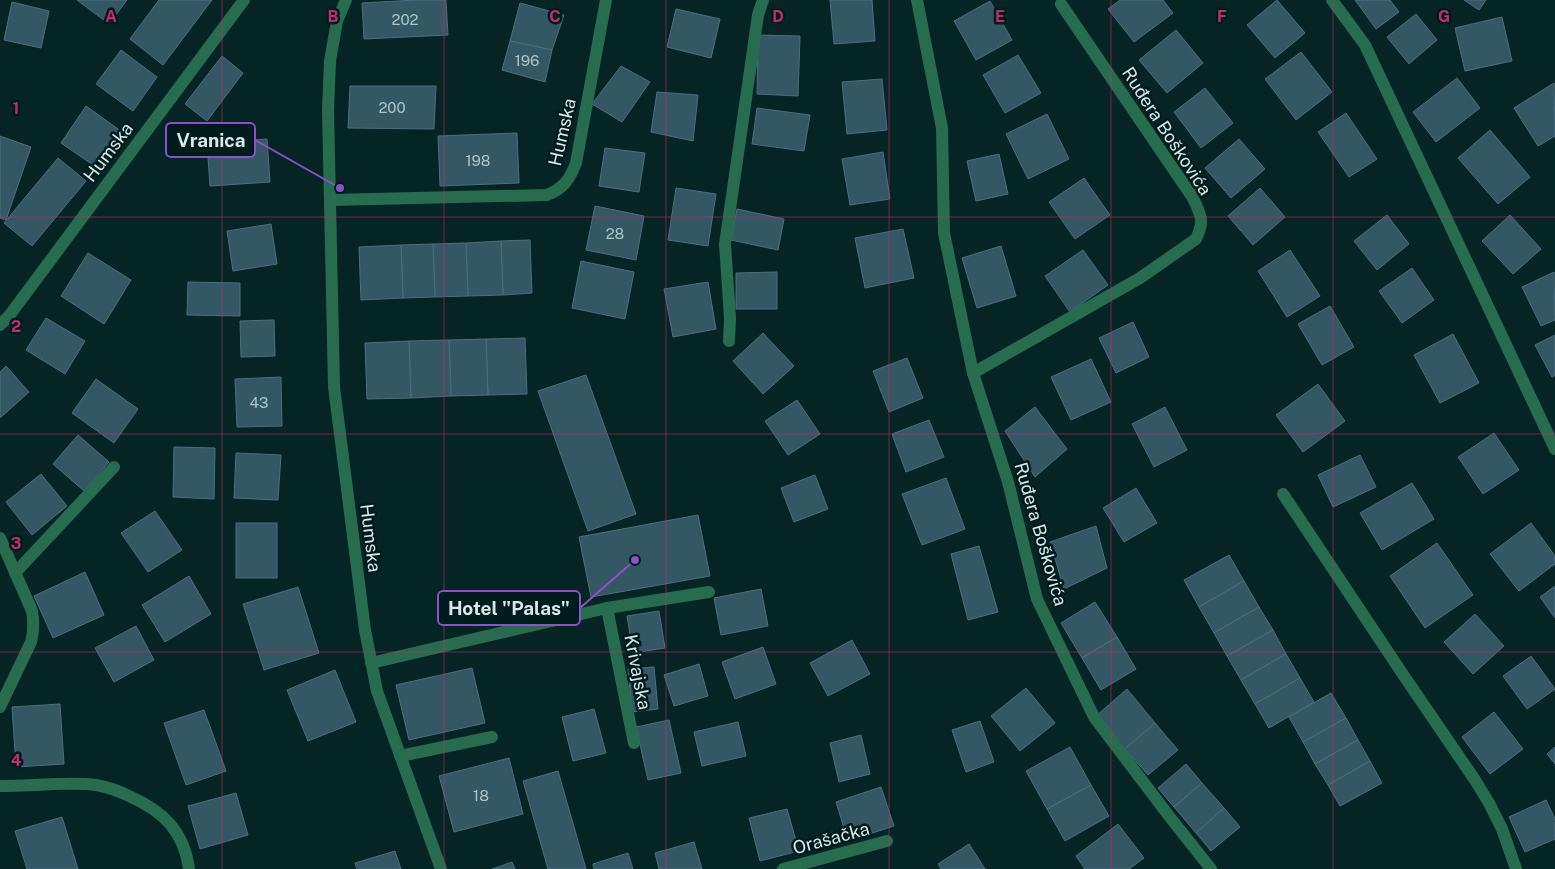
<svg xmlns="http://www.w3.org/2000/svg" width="1555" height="869" font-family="'Public Sans',sans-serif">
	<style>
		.building { fill: #345764; stroke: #4c6f7e }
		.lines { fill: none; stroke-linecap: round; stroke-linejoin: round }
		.minor { stroke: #286c50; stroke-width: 12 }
		.grid { fill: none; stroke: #c42d69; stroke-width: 1; stroke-opacity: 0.55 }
		.labels { text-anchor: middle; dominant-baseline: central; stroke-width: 5; stroke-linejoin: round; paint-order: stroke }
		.number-label { font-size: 15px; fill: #adc6c8 }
		.street-label { font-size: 18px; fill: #d5ebea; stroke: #001b1b }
		.grid-label { font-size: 16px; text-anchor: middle; font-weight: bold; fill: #c42d69; stroke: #001b1b; stroke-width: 5; stroke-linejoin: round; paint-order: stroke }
		.leader { fill: none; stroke: #8d52c8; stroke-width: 2 }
		.callout-dot { fill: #8d52c8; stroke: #001b1b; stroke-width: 2 }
		.callout { fill: #001b1b; stroke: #8d52c8; stroke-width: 2 }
		.callout-label { font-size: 19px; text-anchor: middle; font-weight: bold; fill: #d5ebea }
	</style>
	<rect width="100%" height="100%" fill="#052525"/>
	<g class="building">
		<path d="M77,0H127L109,24Z"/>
		<path d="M159,0H212L163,65L130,39Z"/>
		<path d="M416,0H446L448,35L364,39L362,3Z"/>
		<path d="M830,0H872L875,41L834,44Z"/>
		<path d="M1120,0H1163L1173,13L1134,42L1108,9Z"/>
		<path d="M1277,0L1305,33L1275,58L1247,25Z"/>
		<path d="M1355,0H1390L1399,12L1376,29Z"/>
		<path d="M1464,0H1486L1479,10Z"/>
		<path d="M990,1L1012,40L976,60L954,21Z"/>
		<path d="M12,2L49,11L41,48L4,40Z"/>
		<path d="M520,3L564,15L552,50L510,41Z"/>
		<path d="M676,9L720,19L711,58L667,47Z"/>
		<path d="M1416,14L1437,40L1409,64L1387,37Z"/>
		<path d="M1502,17L1512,61L1465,71L1455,28Z"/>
		<path d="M1176,30L1203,63L1167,93L1139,60Z"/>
		<path d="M758,35L800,36L798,96L757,94Z"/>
		<path d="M510,41L552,50L545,82L502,70Z"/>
		<path d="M121,50L157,77L133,111L96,84Z"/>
		<path d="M1301,52L1332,92L1296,120L1265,79Z"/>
		<path d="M1018,55L1041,93L1005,113L983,75Z"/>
		<path d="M222,56L243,73L207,121L185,104Z"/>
		<path d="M621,66L650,82L622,122L592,104Z"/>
		<path d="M1457,78L1480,108L1436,142L1413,112Z"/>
		<path d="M882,79L887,130L847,134L842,82Z"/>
		<path d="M1554,83L1555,136L1538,146L1514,108Z"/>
		<path d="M350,86H436L434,129L348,128Z"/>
		<path d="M1205,88L1233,123L1201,148L1174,112Z"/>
		<path d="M657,92L698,95L693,141L651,132Z"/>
		<path d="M86,106L121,131L96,167L61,143Z"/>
		<path d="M757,108L810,115L804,151L752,144Z"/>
		<path d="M1346,113L1377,159L1349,177L1318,132Z"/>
		<path d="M1047,114L1069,159L1028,179L1006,134Z"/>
		<path d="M1490,130L1530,177L1498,204L1458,158Z"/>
		<path d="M517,133L519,183L440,186L438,136Z"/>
		<path d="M0,136L31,147L6,220L0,218Z"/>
		<path d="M267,139L270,182L210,186L207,143Z"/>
		<path d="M1239,139L1265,169L1231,198L1205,168Z"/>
		<path d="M605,148L645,153L639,192L599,186Z"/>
		<path d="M883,152L890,199L850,205L842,159Z"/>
		<path d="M999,154L1008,194L976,201L967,161Z"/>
		<path d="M58,158L86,181L32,246L4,223Z"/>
		<path d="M1084,178L1110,215L1075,239L1049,202Z"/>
		<path d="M676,188L716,194L708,246L668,240Z"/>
		<path d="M1260,188L1285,217L1253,245L1228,216Z"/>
		<path d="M595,206L644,216L636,260L586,250Z"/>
		<path d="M737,209L784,219L778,250L731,240Z"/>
		<path d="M1387,215L1409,244L1377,270L1354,241Z"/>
		<path d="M1510,215L1541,249L1513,274L1482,241Z"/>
		<path d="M271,224L277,264L233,271L227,231Z"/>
		<path d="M903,229L914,278L865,288L855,238Z"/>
		<path d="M530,240L532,293L503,295L501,241Z"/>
		<path d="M501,241L503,295L468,296L466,243Z"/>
		<path d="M466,243L468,296L435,297L433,244Z"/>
		<path d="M433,244L435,297L403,298L401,245Z"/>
		<path d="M401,245L403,298L361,300L359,247Z"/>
		<path d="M1001,246L1016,296L977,308L962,258Z"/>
		<path d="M1083,250L1108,285L1070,312L1045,276Z"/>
		<path d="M1290,250L1320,296L1287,317L1258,271Z"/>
		<path d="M88,253L131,280L104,324L61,296Z"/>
		<path d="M581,261L634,272L625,319L572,308Z"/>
		<path d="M1412,268L1434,300L1402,323L1379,291Z"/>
		<path d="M777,272V309H736V273Z"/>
		<path d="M1554,272L1555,320L1541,326L1522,287Z"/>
		<path d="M188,282L240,283V316L187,315Z"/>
		<path d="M708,282L716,329L673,337L664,289Z"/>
		<path d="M1330,306L1354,347L1322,365L1298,324Z"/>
		<path d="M46,318L85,341L65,374L26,350Z"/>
		<path d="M274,320L275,356L241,357L240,321Z"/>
		<path d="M1133,322L1149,357L1116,373L1099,338Z"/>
		<path d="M763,333L794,366L763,394L733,361Z"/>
		<path d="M1453,334L1479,383L1440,403L1414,355Z"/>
		<path d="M1555,335V375L1552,377L1535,345Z"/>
		<path d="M525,338L527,394L488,395L486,339Z"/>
		<path d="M486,339L488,395L451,396L449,340Z"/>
		<path d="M449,340L451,396L411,398L409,341Z"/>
		<path d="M409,341L411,398L367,399L365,343Z"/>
		<path d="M907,358L923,398L889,412L873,371Z"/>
		<path d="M1091,359L1111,402L1071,420L1051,377Z"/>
		<path d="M6,366L29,392L0,418V372Z"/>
		<path d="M586,375L636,514L588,531L538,391Z"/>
		<path d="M281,377L282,426L237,427L235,379Z"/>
		<path d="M96,379L138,409L114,443L72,413Z"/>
		<path d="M1318,384L1345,421L1303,452L1276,415Z"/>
		<path d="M797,400L820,434L788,455L765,421Z"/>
		<path d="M1035,407L1067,449L1035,477L1005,431Z"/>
		<path d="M1165,407L1187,450L1154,467L1132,424Z"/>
		<path d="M929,420L944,457L906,472L892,434Z"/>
		<path d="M1494,433L1519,470L1483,494L1458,457Z"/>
		<path d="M78,435L109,462L84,491L53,464Z"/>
		<path d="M174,447L215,448L214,499L173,497Z"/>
		<path d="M236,453L281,455L278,500L234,498Z"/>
		<path d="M1360,455L1376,487L1333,507L1318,475Z"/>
		<path d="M41,474L67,506L32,535L6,502Z"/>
		<path d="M815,475L828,509L794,522L781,488Z"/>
		<path d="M946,478L965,529L922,545L902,494Z"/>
		<path d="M1412,483L1434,519L1382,550L1360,513Z"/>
		<path d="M1136,488L1157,523L1124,542L1103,508Z"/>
		<path d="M155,511L182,550L148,572L121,533Z"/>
		<path d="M698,515L710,576L591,597L579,537Z"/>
		<rect x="236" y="523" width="41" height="55"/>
		<path d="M1531,523L1555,556V564L1519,591L1490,554Z"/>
		<path d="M1096,526L1107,568L1064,589L1050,542Z"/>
		<path d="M1437,543L1473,595L1425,628L1390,576Z"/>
		<path d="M979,546L998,612L968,620L951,554Z"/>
		<path d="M1229,555L1244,581L1199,607L1184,580Z"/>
		<path d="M85,572L104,615L53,638L34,596Z"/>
		<path d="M189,576L211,614L165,642L142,605Z"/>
		<path d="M1244,581L1259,607L1214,633L1199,607Z"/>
		<path d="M1555,586V618L1540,597Z"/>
		<path d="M298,587L319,653L264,670L243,604Z"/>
		<path d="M761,589L768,626L721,635L714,598Z"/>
		<path d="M1095,602L1117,637L1082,658L1061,623Z"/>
		<path d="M1259,607L1273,630L1227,656L1214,633Z"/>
		<path d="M659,611L665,648L633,653L627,616Z"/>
		<path d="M1475,614L1504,646L1473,674L1444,642Z"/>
		<path d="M136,626L154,660L114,682L95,648Z"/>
		<path d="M1273,630L1286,654L1241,680L1227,656Z"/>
		<path d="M1117,637L1136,669L1101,690L1082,658Z"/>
		<path d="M852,640L870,674L828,696L810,663Z"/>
		<path d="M763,647L776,684L735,699L722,662Z"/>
		<path d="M1286,654L1300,678L1255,704L1241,680Z"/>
		<path d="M1531,656L1555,689L1527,709L1503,676Z"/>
		<path d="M699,664L708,696L674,706L664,675Z"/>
		<path d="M654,667L658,709L632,712L628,669Z"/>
		<path d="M472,668L485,723L409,740L396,685Z"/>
		<path d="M335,670L356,722L308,741L287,690Z"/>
		<path d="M1300,678L1314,702L1269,728L1255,704Z"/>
		<path d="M1026,688L1055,723L1020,751L991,716Z"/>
		<path d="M1127,689L1155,723L1125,749L1097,715Z"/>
		<path d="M1331,693L1346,718L1303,742L1289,717Z"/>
		<path d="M60,704L64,764L16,767L12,707Z"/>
		<path d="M594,709L606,753L573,761L562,717Z"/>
		<path d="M204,710L226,771L186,785L164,723Z"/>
		<path d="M1494,712L1523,749L1490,774L1462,737Z"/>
		<path d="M1346,718L1358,740L1315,764L1303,742Z"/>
		<path d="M669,720L681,773L648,780L636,727Z"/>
		<path d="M980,721L994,762L966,772L952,730Z"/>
		<path d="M738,722L746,756L702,766L694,732Z"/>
		<path d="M1155,723L1178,750L1148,775L1125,749Z"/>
		<path d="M861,735L870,774L839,782L830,743Z"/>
		<path d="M1358,740L1370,761L1328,785L1315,764Z"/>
		<path d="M1070,747L1091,785L1047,809L1026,771Z"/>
		<path d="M1555,747V764L1547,754Z"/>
		<path d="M509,758L523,814L454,832L439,776Z"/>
		<path d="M1370,761L1382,783L1340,806L1328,785Z"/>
		<path d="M1186,764L1202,783L1174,807L1158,788Z"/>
		<path d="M558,771L586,869H548L523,781Z"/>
		<path d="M1202,783L1224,808L1196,833L1174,807Z"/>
		<path d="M1091,785L1109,816L1065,841L1047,809Z"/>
		<path d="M881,787L894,826L848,841L836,802Z"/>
		<path d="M236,793L248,835L200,849L188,806Z"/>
		<path d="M1546,800L1555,819V839L1525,852L1509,817Z"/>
		<path d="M1224,808L1240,827L1211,851L1196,833Z"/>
		<path d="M787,809L799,851L760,861L749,818Z"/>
		<path d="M62,817L78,869H27L15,831Z"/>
		<path d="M1118,824L1144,858L1129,869H1085L1076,856Z"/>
		<path d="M694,842L702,869H659L655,853Z"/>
		<path d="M969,844L985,869H941L938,864Z"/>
		<path d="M395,851L401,869H357L355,863Z"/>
		<path d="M628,853L633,869H594L593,864Z"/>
		<path d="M512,862L515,869H492Z"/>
	</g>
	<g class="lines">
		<g class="minor">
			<path d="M346,0L337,21L330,61L328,110L334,387L365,630L377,691L441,869"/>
			<path d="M917,0L942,128L944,233L973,373L1008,482L1037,599L1094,717L1169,816L1211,869"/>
			<path d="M1332,0L1365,45L1555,449"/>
			<path d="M330,200L547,195C563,189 570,179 576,163L606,0"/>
			<path d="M0,325L9,316L244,0"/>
			<path d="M729,341L730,318L725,244L758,15L763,0"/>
			<path d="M973,373L1140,278L1196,239C1205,220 1201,216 1193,198L1061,4"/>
			<path d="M1283,494L1402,673L1475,780L1489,803L1502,829L1516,869"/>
			<path d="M0,538L32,611C34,622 34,631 31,642L0,707"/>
			<path d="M15,573L114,467"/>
			<path d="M607,608L634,743"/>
			<path d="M371,663L607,608L709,592"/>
			<path d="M400,756L492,737"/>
			<path d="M0,786C18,786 36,785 54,784C68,784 82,783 96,785C107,787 119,791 129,796C163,811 184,831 189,869"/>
			<path d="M783,869L887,841"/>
		</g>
	</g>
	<path class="grid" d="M222,0V869M444,0V869M666,0V869M889,0V869M1111,0V869M1333,0V869M0,217H1555M0,434H1555M0,652H1555"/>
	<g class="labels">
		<g class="number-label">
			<text x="405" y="19">202</text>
			<text x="527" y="60">196</text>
			<text x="392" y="107">200</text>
			<text x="478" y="160">198</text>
			<text x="615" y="233">28</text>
			<text x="259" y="402">43</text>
			<text x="481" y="795">18</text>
		</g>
		<g class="street-label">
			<text transform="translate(1167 131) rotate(57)">Ruđera Boškovića</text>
			<text transform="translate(562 132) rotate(-77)">Humska</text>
			<text transform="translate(108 152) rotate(-53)">Humska</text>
			<text transform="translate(1041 534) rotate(74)">Ruđera Boškovića</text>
			<text transform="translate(371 538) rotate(83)">Humska</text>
			<text transform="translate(638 672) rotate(79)">Krivajska</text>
			<text transform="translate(831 838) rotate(-15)">Orašačka</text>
		</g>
	</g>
	<g class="grid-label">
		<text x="111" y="22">A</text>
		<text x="333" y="22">B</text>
		<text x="555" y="22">C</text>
		<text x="778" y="22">D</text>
		<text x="1000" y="22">E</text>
		<text x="1222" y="22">F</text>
		<text x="1444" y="22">G</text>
		<text x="16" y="114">1</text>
		<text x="16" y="332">2</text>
		<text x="16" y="549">3</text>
		<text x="16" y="766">4</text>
	</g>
	<path class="leader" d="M340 188L255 140M635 560L580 608"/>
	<g class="callout-dot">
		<circle cx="340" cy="188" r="5"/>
		<circle cx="635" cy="560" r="5"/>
	</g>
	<g class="callout">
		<rect x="166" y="123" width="89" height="34" rx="5"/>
		<rect x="438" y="591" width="142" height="34" rx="5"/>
	</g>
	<g class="callout-label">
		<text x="211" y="147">Vranica</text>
		<text x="509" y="615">Hotel "Palas"</text>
	</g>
</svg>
